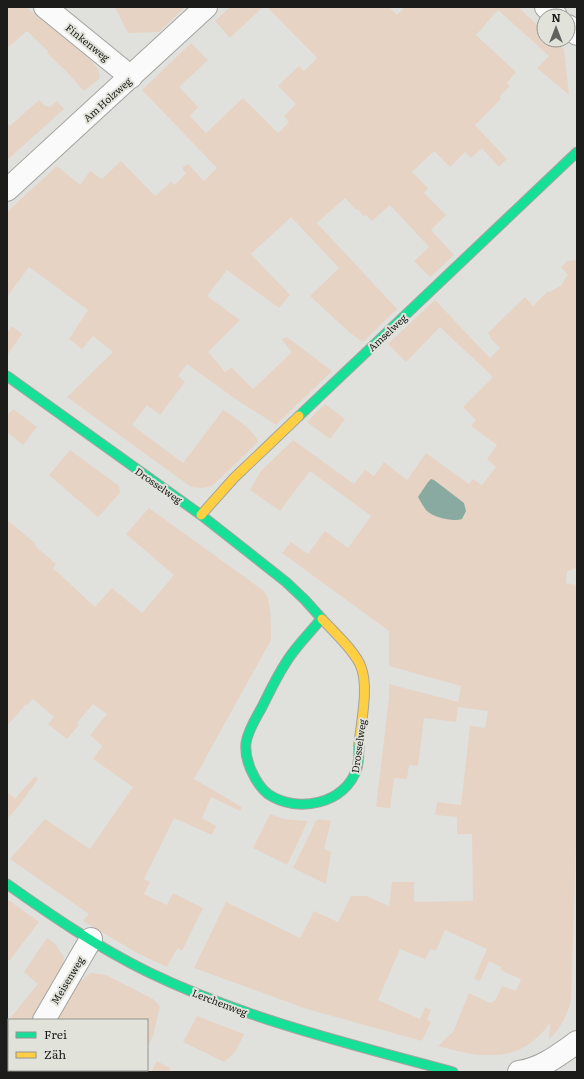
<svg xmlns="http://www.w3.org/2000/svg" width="584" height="1079" font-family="Literata,serif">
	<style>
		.green { fill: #e7d3c4 }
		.water { fill: #88aaa0 }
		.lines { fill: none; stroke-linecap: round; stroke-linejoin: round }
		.street-casing { stroke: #a3a4a0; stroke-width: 24 }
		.fast-casing { stroke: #a3a4a0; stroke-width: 11 }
		.slow-casing { stroke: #a3a4a0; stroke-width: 11 }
		.street { stroke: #fafafa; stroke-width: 22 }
		.fast { stroke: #16e098; stroke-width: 9 }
		.slow { stroke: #ffcf43; stroke-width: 9 }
		.labels { text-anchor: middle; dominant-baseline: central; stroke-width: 4; stroke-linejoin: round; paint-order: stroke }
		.street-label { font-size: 10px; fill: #1c1d1a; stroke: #e1e3db }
	</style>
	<rect width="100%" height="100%" fill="#e0e1dd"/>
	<g class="green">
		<path d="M7,7H26L91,60L98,69L100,78L84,91L67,72L47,53L48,51L27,31L7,48Z"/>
		<path d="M115,7H185L159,32L128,33Z"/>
		<path d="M230,7H263L230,38L215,21Z"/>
		<path d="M267,7H389L397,15L405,7H518L544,31V40H554L564,49L569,95L537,68L549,56L498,10L476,35L516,72L507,83L510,86L499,97L501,99L475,125L507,159L499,167L482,148L471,158L465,152L450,167L434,151L412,172L428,188L424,193L446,215L431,230L454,255L430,277L414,261L429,247L390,205L372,221L366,215L363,216L358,209L356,210L345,198L317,223L397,309L363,342L350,333L310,296L339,268L291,217L251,254L290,295L279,308L227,270L207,296L240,320L208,352L225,372H226L231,367L253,389L292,352L281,339L287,337L332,371L276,425L234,398L187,364L178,376L185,382L160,415L147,405L132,425L183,463L223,410C232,415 256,432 258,442L213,485C205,489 199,488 191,487L67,397L113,352L93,336L82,349L69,339L88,310L29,267L7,297V212L57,166L80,185L90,171L102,179L121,161L155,196L171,182L175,185L186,173L183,170V167L188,164L204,181L217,168L142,90L191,43L208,60L179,87L198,107L190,116L206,133L243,98L278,133L289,122L284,116L296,104L278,86L299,66L304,71L317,58Z"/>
		<path d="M39,100L45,106L50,107L57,101L64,109L7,160V123L10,126Z"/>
		<path d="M577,260V568L567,571L566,583L577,585V813L571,999C568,1016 560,1028 549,1040L550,1023C520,1065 481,1058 438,1046L453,1032L469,993L490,1003L495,1001L502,986L516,991L521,979L500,970L501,967L489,961L480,981L474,979L487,949L445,930L436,951L430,949L425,959L400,949L378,1000L420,1019L425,1007L431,1010L427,1020L431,1022L422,1041L307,1009L194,968L226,902L300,938L314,911L338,922L351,896H366L389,906L392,882H414V902L473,901L472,834H457V817L435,815L437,802L461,805L470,726L485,728L488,711L458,707L456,722L424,718L418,766L409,765L407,779L394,778L390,808L376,807L389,698V684L458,702L461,686L389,666V631L282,553L291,542L308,554L325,531L348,548L371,516L310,471L280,511L250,490L261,471L293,440L354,484L365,470L374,476L384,462L407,480L426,453L469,484L473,479L482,485L496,467L487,459L497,445L471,426L476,420L463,407L493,377L440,327L406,362L388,344L435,300L490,358L500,348L490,338L491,337L488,333L525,297L533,306L548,291L550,292C554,288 559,288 562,284C565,280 565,278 568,275L561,267L567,261Z"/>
		<path d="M12,326L22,334L8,354L7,353V333Z"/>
		<path d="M325,404L345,419L330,439L307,422Z"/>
		<path d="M13,409L37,427L23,445L7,432V415Z"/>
		<path d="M70,450L119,486L120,493L98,517L49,475Z"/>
		<path d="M149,508L264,591C272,601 271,628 271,640L194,779L242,807L240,811L211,797L202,818L216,826L212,835L174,818L144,879L150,882L144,894L167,905L173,893L203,908L182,951L178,948L175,952L167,967L139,954L83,921L89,914L10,859L45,819L90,849L133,787L93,759L102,746L90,735L107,714L93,704L77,723L79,725L67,739L48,724L54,717L33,699L27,705L26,704L7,726V520L36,544L35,546L56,564L53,568L95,607L112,588L142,613L174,575L126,534Z"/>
		<path d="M35,776L38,779L20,804L7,819V792L15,799Z"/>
		<path d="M270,814L284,819L308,821L287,865L253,848Z"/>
		<path d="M319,819L331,821L324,849L331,852L326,884L293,868L316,821Z"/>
		<path d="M7,899L39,922L9,961L7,959Z"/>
		<path d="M47,938L55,944L64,957L62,972L33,1020H9V1037L7,1036V1022L38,984L24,972Z"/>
		<path d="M91,973L106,975L153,999L160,1006L153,1036L147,1048V1020H56L78,983Z"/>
		<path d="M197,1016L244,1034L236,1051L224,1062L183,1042Z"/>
		<path d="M157,1061L170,1068L168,1072H151Z"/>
		<path d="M27,1070H136V1072H25Z"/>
	</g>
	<path class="water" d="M431,479L434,480L464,503L466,511L462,519C453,522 435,518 427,511C424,508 421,502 418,497L428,482Z"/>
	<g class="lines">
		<g class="street-casing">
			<g id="street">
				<path d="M45,7L131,77"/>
				<path d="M546,7L556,16"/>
				<path d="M568,26L577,34"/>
				<path d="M7,190L206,7"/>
				<path d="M44,1020L91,939"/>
				<path d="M13,1072L14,1070"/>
				<path d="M519,1072C541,1069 559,1055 577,1042"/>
			</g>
		</g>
		<g class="fast-casing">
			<g id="fast">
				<path d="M7,376L201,515L286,582L305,600L322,619"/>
				<path d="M299,416L577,152"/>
				<path d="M321,619C309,634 294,648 285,664C276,678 269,693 262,707C256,718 248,730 246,743C245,752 247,761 251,770C255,779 260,788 268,794C297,814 346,804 357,768C359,761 359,752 359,744"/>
				<path d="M7,884C52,916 99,948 148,972C245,1019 350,1044 453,1072"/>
			</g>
		</g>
		<g class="slow-casing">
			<g id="slow">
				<path d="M201,515L234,478L299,416"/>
				<path d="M322,619C333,631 356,652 361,667C369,687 361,722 359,744"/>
			</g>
		</g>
		<use href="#street" class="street"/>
		<use href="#fast" class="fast"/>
		<use href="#slow" class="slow"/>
	</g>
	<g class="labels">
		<g class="street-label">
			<text transform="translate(88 42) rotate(39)">Finkenweg</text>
			<text transform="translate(107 99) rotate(-42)">Am Holzweg</text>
			<text transform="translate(387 332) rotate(-43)">Amselweg</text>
			<text transform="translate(159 485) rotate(35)">Drosselweg</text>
			<text transform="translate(358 746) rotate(-82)">Drosselweg</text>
			<text transform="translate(67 980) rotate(-59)">Meisenweg</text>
			<text transform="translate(220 1002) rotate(21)">Lerchenweg</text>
		</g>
	</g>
	<rect width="584" height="1079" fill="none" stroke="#1c1d1a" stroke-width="16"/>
	<rect x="8" y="1019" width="140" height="52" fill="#e1e3db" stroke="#92948e"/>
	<rect x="16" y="1032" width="20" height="6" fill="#16e098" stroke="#92948e"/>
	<text x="44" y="1039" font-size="12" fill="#1c1d1a">Frei</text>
	<rect x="16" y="1052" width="20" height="6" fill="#ffcf43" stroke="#92948e"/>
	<text x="44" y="1059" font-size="12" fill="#1c1d1a">Zäh</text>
	<g transform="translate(556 28)"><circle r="19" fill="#e1e3db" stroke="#92948e"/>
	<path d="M0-3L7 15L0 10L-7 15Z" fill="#61625e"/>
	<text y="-6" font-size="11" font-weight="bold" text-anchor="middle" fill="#1c1d1a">N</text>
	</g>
</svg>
